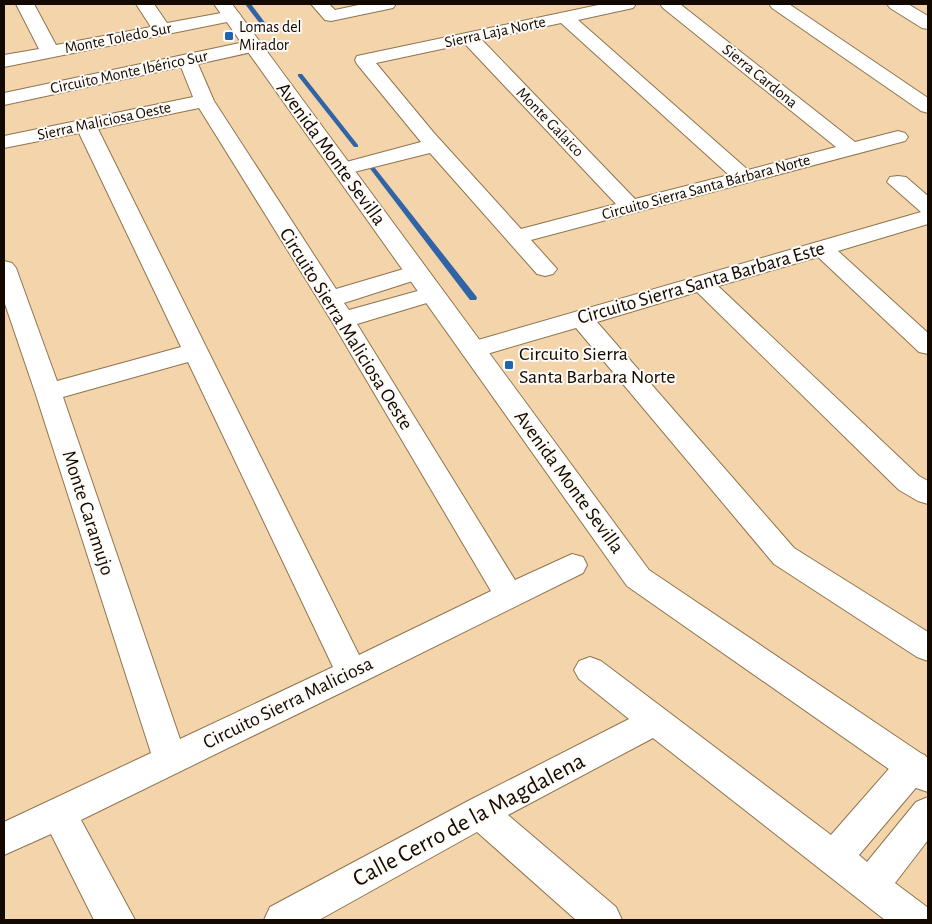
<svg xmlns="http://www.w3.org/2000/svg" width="932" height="924" font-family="'Alegreya Sans',sans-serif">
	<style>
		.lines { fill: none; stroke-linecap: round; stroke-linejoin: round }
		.stream { fill: #3064a6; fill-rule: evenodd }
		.minor-casing { stroke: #8f744d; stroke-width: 2 }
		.tertiary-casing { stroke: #8f744d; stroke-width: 2 }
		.minor { fill: #fff; fill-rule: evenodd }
		.tertiary { fill: #fff; fill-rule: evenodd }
		.poi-dot { fill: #1f63b3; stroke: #fefbf7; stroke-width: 2 }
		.labels { text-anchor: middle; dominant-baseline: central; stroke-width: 4; stroke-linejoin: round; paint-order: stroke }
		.far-poi-label { font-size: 16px; fill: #130900; stroke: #fefbf7; text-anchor: start }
		.far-street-label { font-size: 16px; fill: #130900; stroke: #fefbf7 }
		.street-label { font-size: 20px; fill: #130900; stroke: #fefbf7 }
		.poi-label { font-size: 20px; fill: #130900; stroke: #fefbf7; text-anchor: start }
		.near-street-label { font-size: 24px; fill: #130900; stroke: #fefbf7 }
	</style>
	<rect width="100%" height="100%" fill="#f4d5ab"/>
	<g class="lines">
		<g class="stream">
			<path d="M245,4H251L269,28L268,29H264Z"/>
			<path d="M298,74H302L358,145V147H354L298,76Z"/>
			<path d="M373,167L375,168L476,296L477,298L476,300H470L371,170L370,169Z"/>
		</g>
		<g class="minor-casing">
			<g id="minor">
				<path d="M16,4H34L56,45L151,27L136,4H154L167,23L232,11L238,12L241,16L238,20L232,21L4,67V55L39,49Z"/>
				<path d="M311,4H329L335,10L363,4H396L393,8L331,21L325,20Z"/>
				<path d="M603,4H636L633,8L578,20L748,170L836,147L663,8L660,4H680L855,142L898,131L905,133L908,137L905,141L531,240L557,269L553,274L545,276L537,274L430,153L342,175L335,173L331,169L335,165L421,142L357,64L355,60L357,56ZM561,23L729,175L635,199L482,40ZM465,44L616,204L521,229L434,133L376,63Z"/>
				<path d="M769,4H789L928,98V113L921,111L772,8Z"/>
				<path d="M887,4H908L928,16V29L922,28L890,8Z"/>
				<path d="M254,40L261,42L263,46L261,50L198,64L214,101L336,289L417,265L425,267L429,272L425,277L344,303L349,310L432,287L440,289L444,294L440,299L357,324L515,580L572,554L583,557L587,565L583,573L363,682L81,820L135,920H94L51,834L4,855V822L151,753L35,392L4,301V261L12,263L16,268L57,381L181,347L79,133L4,148V136L193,97L181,67L4,105V93ZM199,108L331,320L491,591L359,655L98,129ZM188,362L333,667L180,739L63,397Z"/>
				<path d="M898,176L906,177L928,196V224L838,251L928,333V354L919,352L818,257L718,286L919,476L928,481V504L918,501L899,490L697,292L597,322L794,548L928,632V661L917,657L774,564L576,328L473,358L464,356L460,350L464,344L921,212L887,182L890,177Z"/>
				<path d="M590,657L601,661L831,835L901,755L913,751L925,755C929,764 929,768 925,777L859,855L867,862L916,802L928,797V840L895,883L927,907L928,920H885L653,738L508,815L616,907L622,920H576L477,832L319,920H264L270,907L468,801L629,719L579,679L574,670L579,661Z"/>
			</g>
		</g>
		<g class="tertiary-casing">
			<path id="tertiary" d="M214,4H232L649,570L928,758V792L916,788L627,586Z"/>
		</g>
		<use href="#minor" class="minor"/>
		<use href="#tertiary" class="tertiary"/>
	</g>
	<g class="poi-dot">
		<rect x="224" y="31" width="10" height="10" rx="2.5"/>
		<rect x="504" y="360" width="10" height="10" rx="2.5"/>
	</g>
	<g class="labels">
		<g class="far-poi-label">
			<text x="239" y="27">Lomas del<tspan x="239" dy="18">Mirador</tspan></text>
		</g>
		<g class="far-street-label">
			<text transform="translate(495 32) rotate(-12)">Sierra Laja Norte</text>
			<text transform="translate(118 38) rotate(-11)">Monte Toledo Sur</text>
			<text transform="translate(129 72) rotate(-12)">Circuito Monte Ibérico Sur</text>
			<text transform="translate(760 76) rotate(39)">Sierra Cardona</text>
			<text transform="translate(104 121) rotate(-12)">Sierra Maliciosa Oeste</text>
			<text transform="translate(550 122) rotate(46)">Monte Galaico</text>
			<text transform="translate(706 187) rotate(-15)">Circuito Sierra Santa Bárbara Norte</text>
		</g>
		<g class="street-label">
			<text transform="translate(331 154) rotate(54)">Avenida Monte Sevilla</text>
			<text transform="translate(701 283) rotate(-16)">Circuito Sierra Santa Barbara Este</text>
			<text transform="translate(346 329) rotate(58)">Circuito Sierra Maliciosa Oeste</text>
			<text transform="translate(569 482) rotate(54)">Avenida Monte Sevilla</text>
			<text transform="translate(88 513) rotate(72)">Monte Caramujo</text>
			<text transform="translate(288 703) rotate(-26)">Circuito Sierra Maliciosa</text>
		</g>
		<g class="poi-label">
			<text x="519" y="354">Circuito Sierra<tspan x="519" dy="23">Santa Barbara Norte</tspan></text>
		</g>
		<g class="near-street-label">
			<text transform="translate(469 820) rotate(-28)">Calle Cerro de la Magdalena</text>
		</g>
	</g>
	<rect width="932" height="924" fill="none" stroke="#130900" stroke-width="10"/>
</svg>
